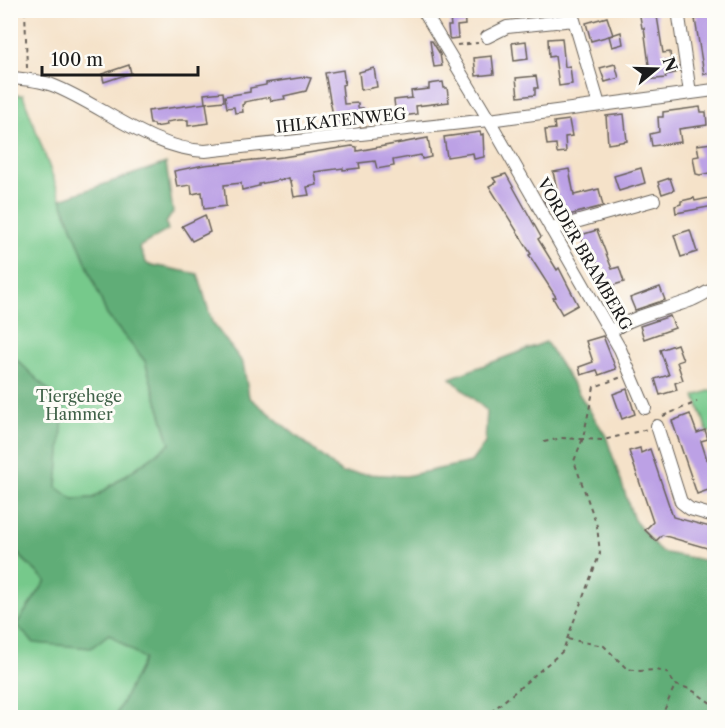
<svg xmlns="http://www.w3.org/2000/svg" width="725" height="728" font-family="'Libre Caslon Text',serif">
	<style>
		.green { fill: #76c98b; stroke: #497254; stroke-width: 1.5 }
		.forest { fill: #60ad77; stroke: #3e644a; stroke-width: 1.5 }
		.building { fill: #bca1e5 }
		.lines { fill: none; stroke-linecap: round; stroke-linejoin: round }
		.minor-casing { stroke: #686159; stroke-width: 14 }
		.path { stroke: #686159; stroke-width: 2; stroke-dasharray: 4.5 4.5; stroke-linecap: butt }
		.minor { stroke: #fff; stroke-width: 12 }
		.labels { text-anchor: middle; dominant-baseline: central; stroke-width: 6; stroke-linejoin: round; paint-order: stroke }
		.street-label { font-size: 16px; fill: #1c1c1c; stroke: #fdfcf7 }
		.park-label { font-size: 16px; fill: #406148; stroke: #fdfcf7 }
	</style>
	<rect width="100%" height="100%" fill="#fdfcf7"/>
	<filter id="ink" filterUnits="userSpaceOnUse"><feTurbulence type="fractalNoise" baseFrequency=".0167" numOctaves="2"/><feDisplacementMap in="SourceGraphic" scale="12" xChannelSelector="R" yChannelSelector="G"/><feConvolveMatrix kernelMatrix="1 2 1 2 8 2 1 2 1" color-interpolation-filters="sRGB"/></filter>
	<filter id="wash" filterUnits="userSpaceOnUse"><feTurbulence type="fractalNoise" baseFrequency=".008" numOctaves="4" result="noise"/><feDisplacementMap in="SourceGraphic" scale="24" xChannelSelector="R" yChannelSelector="G"/><feGaussianBlur stdDeviation="1.35" result="paint"/><feColorMatrix in="noise" values="0 0 0 0 0 0 0 0 0 0 0 0 0 0 0 0 0 1.4 0 .05"/><feComposite in="paint" operator="in"/></filter>
	<g filter="url(#wash)">
		<rect width="100%" height="100%" fill="#f5e2c9"/>
		<g class="green">
			<path d="M10,95H23L61,199L107,315L145,361L170,444L93,498L73,499L10,515Z"/>
			<path d="M714,389V431L708,433L695,396Z"/>
			<path d="M10,547L46,581L16,625L109,634L144,659L115,717H11Z"/>
		</g>
		<path class="forest" d="M166,163L173,212L166,223L168,230L139,247L147,264L198,274L212,322L243,363L249,397L342,473L406,476L471,462L485,443L487,411L450,378L546,342L606,436L634,520L661,552L714,562V671L710,682L714,684V717H115L144,659L109,634L91,648L34,643L16,625L46,581L11,547V354L64,405L57,487L73,499L94,498L170,444L145,361L107,315L61,199Z"/>
		<g id="blocks">
			<g class="building">
				<path d="M449,10H464L465,25L457,26L458,38L450,39L449,37L448,26H451Z"/>
				<path d="M639,10H656L663,53L670,52L671,62H675L676,73L665,75L666,78L645,80L643,66L649,65L644,28H642Z"/>
				<path d="M695,10H714V73L704,74L695,19H697Z"/>
				<path d="M607,17L613,35L591,41L586,23Z"/>
				<path d="M621,32L623,44L612,47L609,36Z"/>
				<path d="M562,38L565,67L570,66L572,84L559,86L555,56L549,57L548,39Z"/>
				<path d="M430,41H432L440,54L442,66L434,67Z"/>
				<path d="M526,41L528,59L514,61L512,43Z"/>
				<path d="M492,56L494,74L476,76L474,58Z"/>
				<path d="M615,64L619,78L605,82L600,68Z"/>
				<path d="M129,65L131,73L104,82L102,74Z"/>
				<path d="M374,68L377,87L361,90L359,72Z"/>
				<path d="M343,70L345,84L342,85L344,104L358,103V108H363L364,118L334,121L325,73Z"/>
				<path d="M536,76L538,88H535V95L518,97L516,78Z"/>
				<path d="M305,77L311,78L306,91L284,96L285,99L271,101L270,97L244,102V104L242,105L243,112L235,113L234,107L227,108L225,96L250,92V88L266,85V83Z"/>
				<path d="M443,82L444,88H447L449,102L416,106L417,114L396,117L394,100L412,98L411,91L429,89V84Z"/>
				<path d="M223,92L224,101L205,103L204,94Z"/>
				<path d="M206,103L209,123L188,126V120H179L166,122L167,125L155,127L154,124H150L148,111Z"/>
				<path d="M700,107L701,112H706L707,125L679,129L681,142L652,146L650,134L659,132L658,117H663V112Z"/>
				<path d="M624,114L627,141L608,144L606,116Z"/>
				<path d="M569,120L572,136L565,137L566,152L557,153L556,144L547,145L545,130L555,129L554,122Z"/>
				<path d="M480,132L481,135L483,134L484,157L474,159L473,153L447,157L444,137Z"/>
				<path d="M428,138L431,157L422,159L421,155L393,160L394,166L377,169L375,161L359,163L360,168L343,170V168L315,172L317,185L307,187L309,195L294,197L291,181L290,182L289,178L259,184V186L242,190L241,183L224,185L226,206L204,209L202,192L192,194L191,185L177,187L174,171L204,165L283,157L352,146L357,147V151Z"/>
				<path d="M712,143L714,172L700,175L696,174L693,157L699,156L697,145Z"/>
				<path d="M641,168L645,183L619,191L614,176Z"/>
				<path d="M569,169L574,195L599,189L603,206L561,217L560,212L558,213L556,204L548,207L543,199L558,194L553,172Z"/>
				<path d="M506,174L541,237L538,239L543,247L557,270L559,268L578,305L562,314L553,298L556,297L529,255L531,254L489,186L496,182L493,178Z"/>
				<path d="M670,178L674,190L662,194L658,182Z"/>
				<path d="M714,197V206L676,213L675,206L681,204V201L694,198L695,201Z"/>
				<path d="M205,215L210,232L192,241L182,226Z"/>
				<path d="M597,230L612,269L619,267L624,282L604,288L597,263L591,265L581,235Z"/>
				<path d="M690,230L697,252L681,257L674,235Z"/>
				<path d="M660,287L665,300L635,310L630,298Z"/>
				<path d="M670,316L675,328L644,339L640,326Z"/>
				<path d="M603,336L616,369L599,375L597,370L581,375L579,367L593,362L586,341Z"/>
				<path d="M677,344L683,360L677,362L683,380L675,383L677,390L660,395L655,379L669,375L660,350Z"/>
				<path d="M627,389L635,414L622,419L613,394Z"/>
				<path d="M690,414L697,433L705,430L708,439L701,441L714,481V488L697,494L672,421Z"/>
				<path d="M640,448L641,453L650,449L673,517L714,528V550L662,535L656,541L645,530L653,522L629,451Z"/>
			</g>
		</g>
	</g>
	<g filter="url(#ink)">
		<use href="#blocks" fill-opacity="0" stroke="#686159" stroke-width="1.5"/>
		<g class="lines">
			<g class="minor-casing">
				<g id="minor">
					<path d="M423,10L489,120L620,349L645,408"/>
					<path d="M678,10L690,93"/>
					<path d="M487,37L507,27L574,20L599,105"/>
					<path d="M10,78C24,79 39,80 52,85C101,104 150,149 205,151L489,120L714,90"/>
					<path d="M551,229L654,200"/>
					<path d="M610,332C634,315 662,311 689,301C698,298 706,292 714,289"/>
					<path d="M657,426L681,502L690,509L714,516"/>
				</g>
			</g>
			<g class="path">
				<path d="M25,10L27,68"/>
				<path d="M457,45L478,43"/>
				<path d="M663,416L697,402"/>
				<path d="M544,442L561,438L603,440L648,429"/>
				<path d="M567,639L600,553L597,526L574,461L583,438L594,387L622,377"/>
				<path d="M484,718L563,651L567,639L604,646L627,669L640,671L655,670L667,672L675,685"/>
				<path d="M661,718L675,685C694,688 699,696 714,705"/>
			</g>
			<use href="#minor" class="minor"/>
		</g>
	</g>
	<g class="labels">
		<g class="street-label">
			<text transform="translate(341 120) rotate(-6)">IHLKATENWEG</text>
			<text transform="translate(585 254) rotate(60)">VORDER BRAMBERG</text>
		</g>
		<g class="park-label">
			<text x="79" y="396">Tiergehege<tspan x="79" dy="18">Hammer</tspan></text>
		</g>
	</g>
	<rect width="725" height="728" fill="none" stroke="#fdfcf7" stroke-width="36"/>
	<g transform="translate(656 69) rotate(71)" stroke="#fdfcf7" stroke-width="4.5" paint-order="stroke">
	<path d="M0-4.5L10 22L0 15L-10 22Z" fill="#1c1c1c"/>
	<text y="-9" font-size="16" font-weight="bold" text-anchor="middle" fill="#1c1c1c">N</text>
	</g>
	<path d="M42 66v9h156v-9" fill="none" stroke="#1c1c1c" stroke-width="3"/>
	<text x="51" y="66" font-size="18" fill="#1c1c1c" stroke="#fdfcf7" stroke-width="4.5" paint-order="stroke">100 m</text>
</svg>
